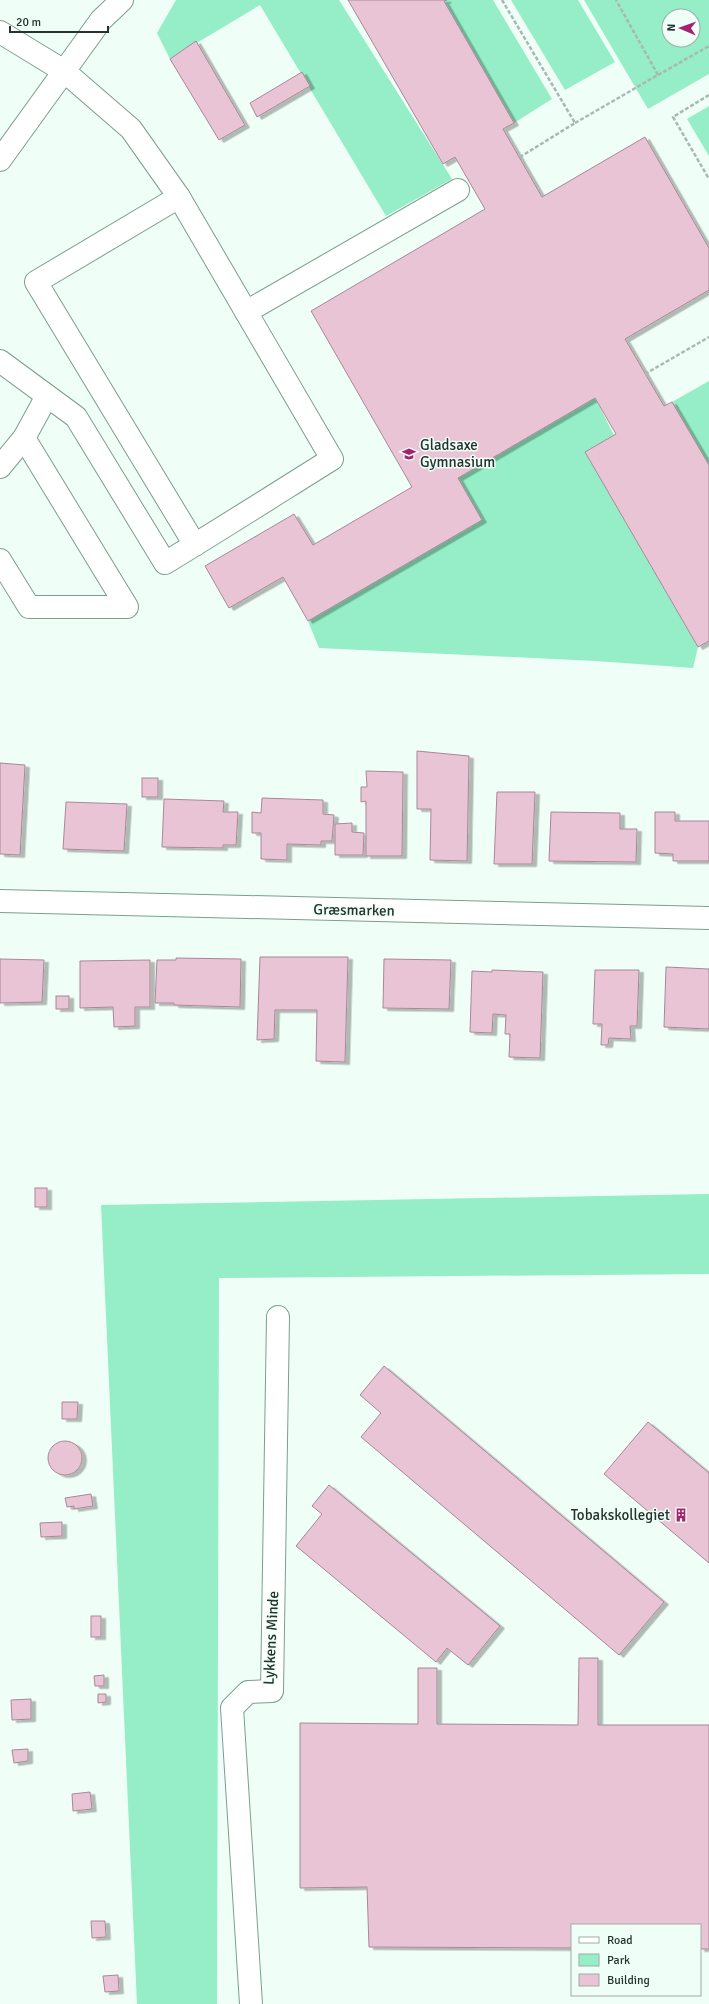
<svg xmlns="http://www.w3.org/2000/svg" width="709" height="2004" font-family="Signika,sans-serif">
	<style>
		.green { fill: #95eec8; fill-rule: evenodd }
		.building { fill: #e9c4d5; stroke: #a98797; filter: url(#shadow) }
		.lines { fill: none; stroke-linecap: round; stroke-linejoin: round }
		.minor-casing { stroke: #7a9f8e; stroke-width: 24 }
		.path { stroke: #a9b8b1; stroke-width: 2.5; stroke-dasharray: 4 2; stroke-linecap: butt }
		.minor { stroke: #fff; stroke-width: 22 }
		.labels { text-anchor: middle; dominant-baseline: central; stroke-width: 3; stroke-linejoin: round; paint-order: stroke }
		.poi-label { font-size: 15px; fill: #24332d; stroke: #effef7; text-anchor: start }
		.street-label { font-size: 15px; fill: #24332d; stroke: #effef7 }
	</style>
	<defs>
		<filter id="shadow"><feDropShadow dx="4.5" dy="2.5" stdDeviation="0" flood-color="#0004"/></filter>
	</defs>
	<rect width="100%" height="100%" fill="#effef7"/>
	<g class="green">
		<path d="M176,0H339L452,179L386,216L260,5L170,59L157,33Z"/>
		<path d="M447,0H493L552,99L514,123L444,1Z"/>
		<path d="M511,0H578L615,62L565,90Z"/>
		<path d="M584,0H709V74L648,109ZM669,16H693V40H669Z"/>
		<path d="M709,106V156L687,119Z"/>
		<path d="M709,381V465L672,402Z"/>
		<path d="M595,398L614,435L585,452L698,647L693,668L596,661L319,648L308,621L458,478Z"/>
		<path d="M709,1194V1274L219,1278L217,2004H137L101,1205Z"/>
	</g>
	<g class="building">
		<path d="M348,0H447L444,1L514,123L503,129L542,197L645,137L709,248V290L625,339L664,406L672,402L709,465V641L698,647L585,452L616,434L595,398L458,478L482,520L308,621L283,577L229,608L205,566L294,514L313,545L412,487L311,311L485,209L455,157L443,164Z"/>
		<path d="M196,41L245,125L219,140L170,59Z"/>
		<path d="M302,72L310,86L257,117L250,103Z"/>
		<path d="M417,751L469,756L467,861L430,860L431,809H417Z"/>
		<path d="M0,763L25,765L20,855L0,854Z"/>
		<path d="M366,771L403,772L402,856H366V801L361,802V787H367Z"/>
		<rect x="142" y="778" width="16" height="19"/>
		<path d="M497,792H535L532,864H494Z"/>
		<path d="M262,798L323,800V814L334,815L332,841H321V845L287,844V860L261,859V833H252V812L261,813Z"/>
		<path d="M164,799L224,801L223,812H238L236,845H223V848L162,847Z"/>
		<path d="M66,802L127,804L124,851L63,849Z"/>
		<path d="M551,812L620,813V829H637L636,862L549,861Z"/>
		<path d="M655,812H675V821H709V861H673V854L655,853Z"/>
		<path d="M352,823V832L364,833L363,855H335V824Z"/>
		<path d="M260,957H348L345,1062L316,1061L317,1010H275L274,1039L257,1040Z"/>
		<path d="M176,958L241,959L240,1007L174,1005V1003H155L157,960H176Z"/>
		<path d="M0,959L44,960L42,1002L0,1003Z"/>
		<path d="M384,959L451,960L449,1009L383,1008Z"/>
		<path d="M150,960V1007H135V1026L114,1027L113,1007L80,1008V961Z"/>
		<path d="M666,967L709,969V1029L664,1027Z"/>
		<path d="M492,970L543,972L540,1058L509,1057L510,1034H505L506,1015L493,1014L492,1033L470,1032L472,971L492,972Z"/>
		<path d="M595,970H639L637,1026H630L631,1039L609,1038L608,1045H601L602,1024H593Z"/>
		<rect x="56" y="996" width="13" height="13"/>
		<rect x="35" y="1188" width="12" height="19"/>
		<path d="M384,1366L664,1602L619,1655L361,1437L381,1413L360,1395Z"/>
		<path d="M62,1402H78L77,1419H62Z"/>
		<path d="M648,1422L709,1473V1563L604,1474Z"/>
		<circle cx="65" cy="1458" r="17"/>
		<path d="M329,1485L500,1626L468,1665L447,1648L436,1662L296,1546L322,1514L312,1506Z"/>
		<path d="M91,1494L93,1506L74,1509V1506L67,1507L65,1498Z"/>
		<path d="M62,1522V1536L41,1537L40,1523Z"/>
		<rect x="91" y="1616" width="10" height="21"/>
		<path d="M579,1658H598V1725H709V1949H700V1925H572V1948L369,1947L367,1887L300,1888V1723L418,1724V1668H437V1724L578,1725Z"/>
		<path d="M104,1675V1686H95L94,1676Z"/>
		<path d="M98,1694H106V1702L98,1703Z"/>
		<path d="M31,1699V1719L12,1720L11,1700Z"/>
		<path d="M28,1749V1761L14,1763L12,1750Z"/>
		<path d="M90,1792L92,1809L73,1811L72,1794Z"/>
		<path d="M91,1921H105L106,1937L92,1938Z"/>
		<path d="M118,1975L119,1991L105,1992L103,1976Z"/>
	</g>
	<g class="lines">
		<g class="minor-casing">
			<g id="minor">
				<path d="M0,32L64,71L131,129L179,197"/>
				<path d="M0,160L101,20L122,0"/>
				<path d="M246,312L458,190"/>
				<path d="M0,361L76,417L165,563C221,529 276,494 332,459L179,197L36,282L195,545"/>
				<path d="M0,467L24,438L47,396"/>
				<path d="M0,560L29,607H127L24,438"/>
				<path d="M0,901L709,918"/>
				<path d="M251,2004L232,1708L248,1692L272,1691L278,1317"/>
			</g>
		</g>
		<g class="path">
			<path d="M502,0L575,123L520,157"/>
			<path d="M658,75L709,46"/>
			<path d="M709,95L673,117L709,179"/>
			<path d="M575,123L658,75L616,0"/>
			<path d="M645,374L709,337"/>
		</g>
		<use href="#minor" class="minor"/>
	</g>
	<defs>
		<g id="school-bare" transform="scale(1.08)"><path d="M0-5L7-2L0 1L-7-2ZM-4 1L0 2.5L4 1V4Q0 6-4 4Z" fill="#a42271" stroke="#effef7" stroke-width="2.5" paint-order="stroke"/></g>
		<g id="building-bare" transform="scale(1.08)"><path d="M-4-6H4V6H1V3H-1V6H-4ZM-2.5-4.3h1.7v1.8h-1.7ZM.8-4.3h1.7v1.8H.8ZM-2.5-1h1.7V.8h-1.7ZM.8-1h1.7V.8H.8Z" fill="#a42271" stroke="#effef7" stroke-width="2.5" paint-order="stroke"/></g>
	</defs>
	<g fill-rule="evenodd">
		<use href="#school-bare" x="409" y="454"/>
		<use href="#building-bare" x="681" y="1515"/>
	</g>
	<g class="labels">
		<g class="poi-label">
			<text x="420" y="445">Gladsaxe<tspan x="420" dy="17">Gymnasium</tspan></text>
			<text x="670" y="1515" text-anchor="end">Tobakskollegiet</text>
		</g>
		<g class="street-label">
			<text transform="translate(354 910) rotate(1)">Græsmarken</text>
			<text transform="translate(271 1638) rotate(-87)">Lykkens Minde</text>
		</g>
	</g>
	<rect x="571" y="1924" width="130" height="72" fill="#effef7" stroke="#9eada6"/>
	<rect x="579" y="1937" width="20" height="6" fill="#ffffff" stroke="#9eada6"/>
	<text x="607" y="1944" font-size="12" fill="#24332d">Road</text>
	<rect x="579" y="1954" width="20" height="12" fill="#95eec8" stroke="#9eada6"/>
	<text x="607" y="1964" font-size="12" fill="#24332d">Park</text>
	<rect x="579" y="1974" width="20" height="12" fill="#e9c4d5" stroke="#9eada6"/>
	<text x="607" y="1984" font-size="12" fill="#24332d">Building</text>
	<g transform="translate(681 28) rotate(272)"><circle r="19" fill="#effef7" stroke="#9eada6"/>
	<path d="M0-3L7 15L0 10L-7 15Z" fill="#a42271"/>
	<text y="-6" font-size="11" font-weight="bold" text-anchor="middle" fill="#24332d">N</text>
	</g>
	<path d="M10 26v6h98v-6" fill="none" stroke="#24332d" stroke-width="2"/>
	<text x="16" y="26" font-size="12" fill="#24332d" stroke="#effef7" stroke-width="3" paint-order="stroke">20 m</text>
</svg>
